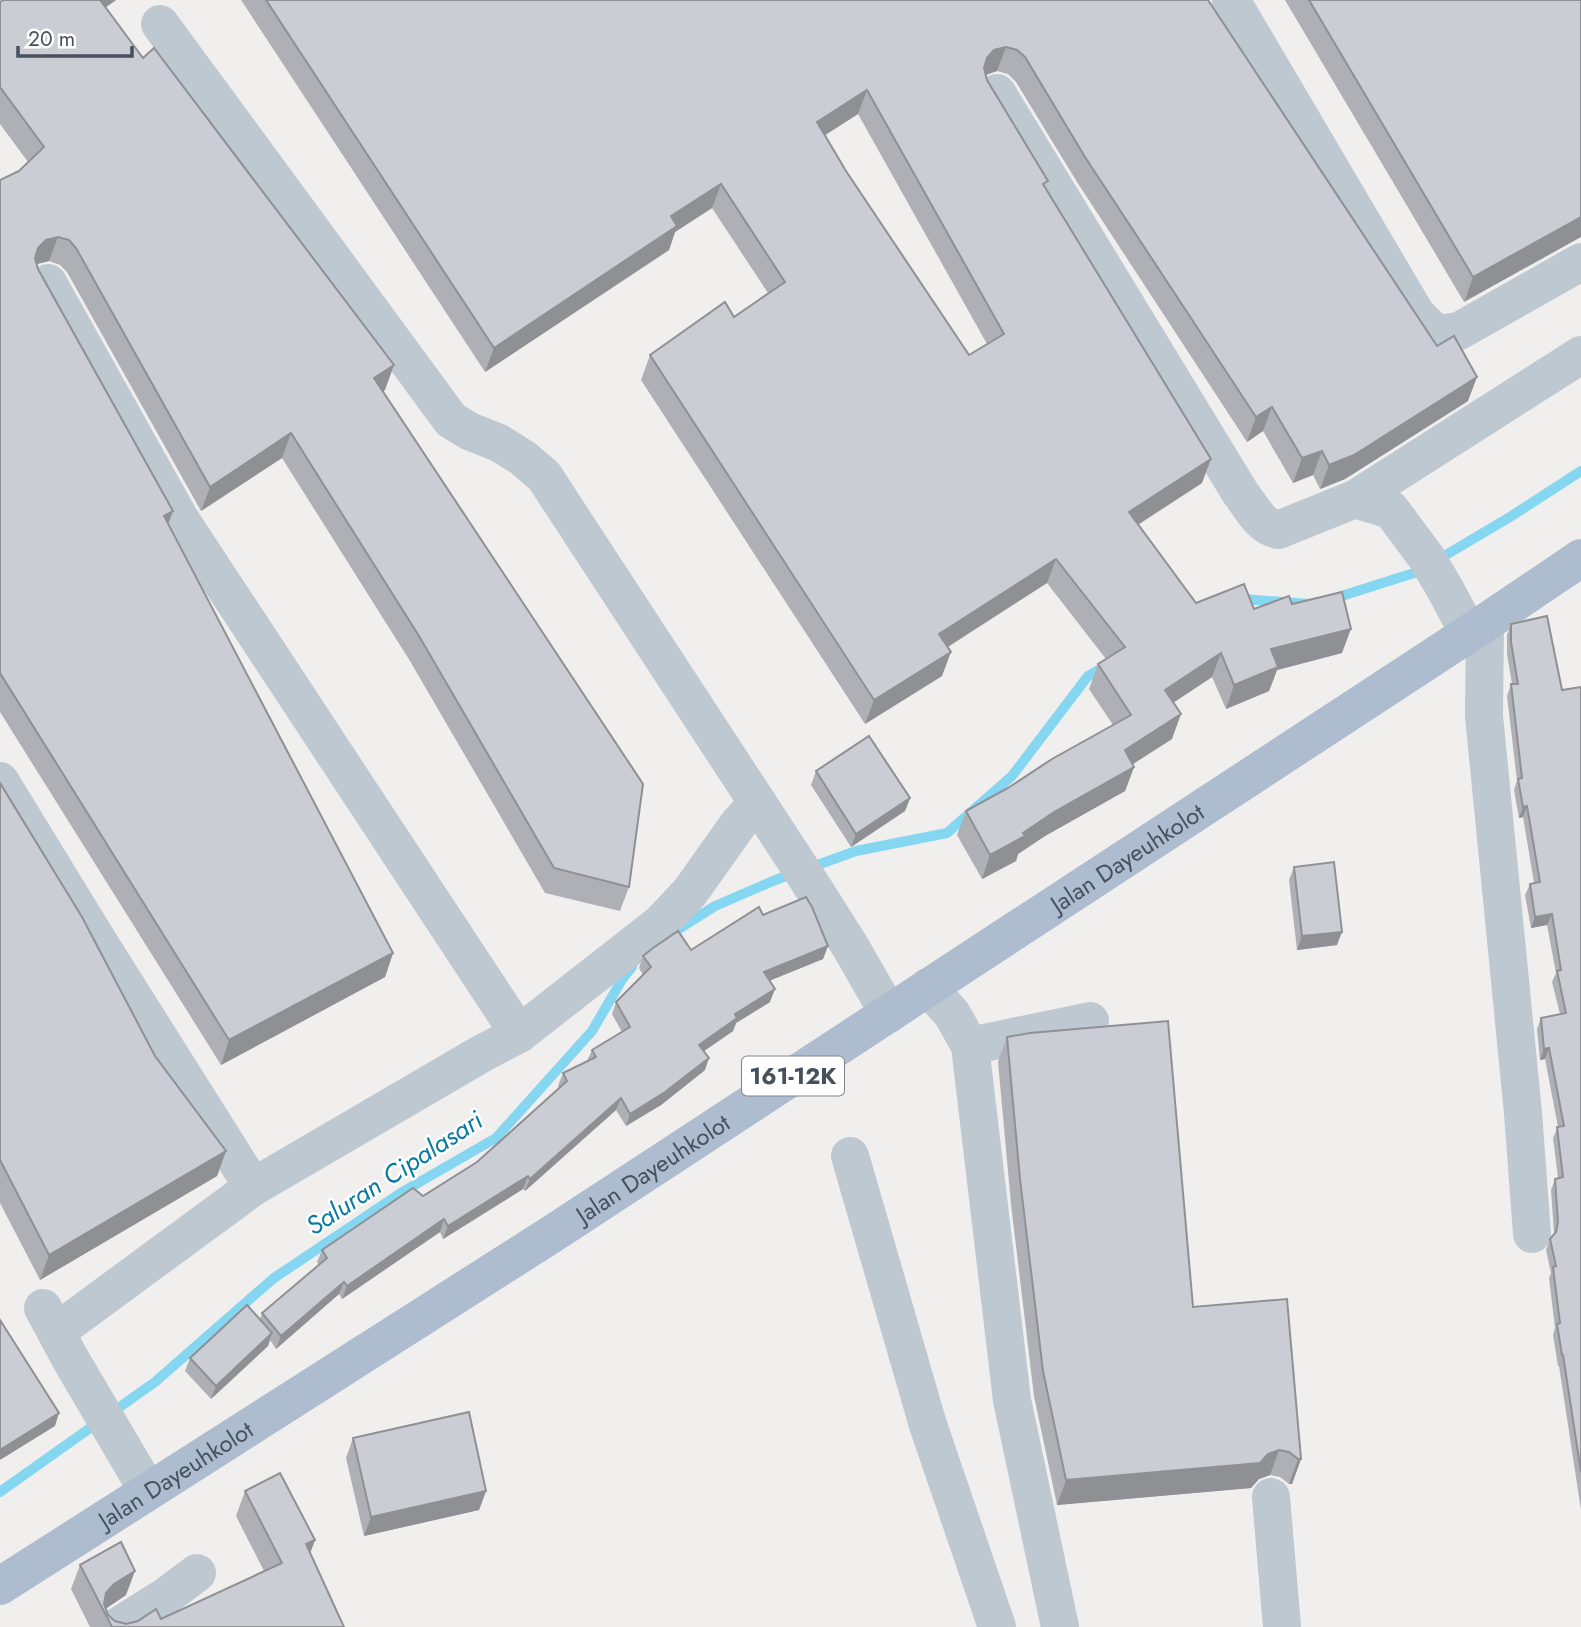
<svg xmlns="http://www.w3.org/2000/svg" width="1581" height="1627" font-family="Jost,sans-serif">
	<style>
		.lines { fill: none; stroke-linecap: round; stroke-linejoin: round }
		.stream { stroke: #85d6f1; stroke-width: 10 }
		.minor { stroke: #bec8d1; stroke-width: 38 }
		.major { stroke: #adbdcf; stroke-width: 38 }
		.wall { fill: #afb0b6; fill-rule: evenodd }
		.shaded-wall { fill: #8e9094 }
		.building { fill: #cbcdd4; stroke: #8e9094; stroke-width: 2; fill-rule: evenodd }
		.labels { text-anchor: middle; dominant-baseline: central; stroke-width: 5; stroke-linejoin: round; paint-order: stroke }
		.shield { fill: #fff; stroke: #7e858e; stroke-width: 2 }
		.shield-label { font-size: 23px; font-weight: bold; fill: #46515d }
		.street-label { font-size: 24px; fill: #46515d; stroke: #fff }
		.water-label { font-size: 26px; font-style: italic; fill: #067aa1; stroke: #fff }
	</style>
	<rect width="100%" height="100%" fill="#f1eeee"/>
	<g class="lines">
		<g class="stream">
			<path d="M1239,600L1243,599L1310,604"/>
			<path d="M1329,600L1417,572L1510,517L1581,471"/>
			<path d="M809,868L856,851L947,833L1012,776L1088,676L1107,665"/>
			<path d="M674,932L715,906L773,881L794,873"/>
			<path d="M0,1492L155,1382L274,1278L404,1191L496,1138L592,1031L623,978L632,967"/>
		</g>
		<g class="minor">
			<path d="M1231,0L1416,314L1436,334L1459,331L1581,262"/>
			<path d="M160,24L451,420L469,431L499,443L523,458L544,476L812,886L850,946L889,1014"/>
			<path d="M997,93L1241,494C1252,508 1260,526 1278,530L1355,499L1391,510L1426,557L1444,587L1469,634"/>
			<path d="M48,283L180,519L519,1034"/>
			<path d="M1355,499L1581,355"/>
			<path d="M1485,623L1484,716L1523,1113L1532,1234"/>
			<path d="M0,781L93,933L253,1187"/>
			<path d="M928,987L952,1014L970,1046L1012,1400L1060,1627"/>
			<path d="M970,1046L1090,1021"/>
			<path d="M850,1156L928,1425L997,1627"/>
			<path d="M43,1308L71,1360L148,1491"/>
			<path d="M56,1332L253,1187L481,1054L519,1034L661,923L690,892L739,823L758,803"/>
			<path d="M1271,1497L1282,1627"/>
			<path d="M117,1627L166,1596L197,1573"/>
		</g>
		<path class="major" id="s1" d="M0,1586L552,1234L1485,623L1581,558"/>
	</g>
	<g class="wall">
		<path d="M3,0H116L106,7L385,390L383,391L629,887L620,911L545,893L410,661L282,458L201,511L67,272L60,265L49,261L37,264L38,269L168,524L393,953L385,977L221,1065L0,712V180L19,171L28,162L0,124V2Z"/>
		<path d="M241,0H1208L1468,401L1345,479L1320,489L1313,475L1293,483L1263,431L1247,442L1077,182L1016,82L1008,74L997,71L986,75L987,80L1046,188L1202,483L1138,525L1196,603L1254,609L1292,604L1342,653L1277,670L1269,691L1226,709L1212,677L1173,703L1172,739L1132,764L1134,767L1125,791L1045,836L1018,854L1016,861L982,879L957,835L966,811L1008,788L1113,725L1089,689L1098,664L1106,659L1047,583L948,647L942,676L865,724L641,380L650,355L734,317L768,293L712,208L675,232L669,250L485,372ZM858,114L987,344L969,355L846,171L825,135Z"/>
		<path d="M1285,0H1581L1464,302Z"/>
		<path d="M1511,624L1562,690L1581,687V1510L1559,1366H1558L1553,1335L1555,1328L1549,1278L1551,1273L1546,1250L1550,1239L1554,1233L1551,1190L1555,1179L1558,1178L1553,1138L1558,1127L1545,1059L1540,1060L1537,1029L1541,1018L1560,1014L1552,982L1556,973L1547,925L1531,928L1525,895L1530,884L1534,883L1523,817L1519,818L1514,790L1517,780L1507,696L1511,684H1512L1507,654V635Z"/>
		<path d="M816,771L910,798L905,811L851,847L811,785Z"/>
		<path d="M0,783L155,1056L226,1151L217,1176L40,1280L0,1203Z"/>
		<path d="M1294,867L1337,945L1297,950L1289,880Z"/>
		<path d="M763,915L828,946L823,959L769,981L770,1002L736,1023L733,1031L704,1051L705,1070L661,1105L626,1126L616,1110L525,1191L523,1189L443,1239L440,1232L342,1299L339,1294L276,1349L270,1340L268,1346L211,1399L185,1371L190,1358L260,1319L262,1313L319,1265L317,1262L322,1250L423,1196L477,1162L559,1088L558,1086L563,1073L587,1061L592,1050L622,1032L612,1014L616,1002L643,975L639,968L643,956L691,950Z"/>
		<path d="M1007,1037L1193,1307L1301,1459L1292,1484H1289L1280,1477L1270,1475L1259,1479L1251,1488L1057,1505L1034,1396L1011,1204L998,1062Z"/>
		<path d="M353,1438L486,1491L479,1510L364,1536L346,1458Z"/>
		<path d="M245,1491L315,1540L310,1553L344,1627H90L71,1589L80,1565L126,1595L106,1608L108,1615L115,1621L126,1624L161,1619L264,1571L236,1516Z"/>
	</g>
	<g class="shaded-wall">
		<path d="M96,0H116L88,20Z"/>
		<path d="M1006,47L997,71L985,75L978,82L987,58L994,50Z"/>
		<path d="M867,90L858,114L808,146L817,122Z"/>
		<path d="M721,184L712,208L675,232L669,250L485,372L494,348L671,216Z"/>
		<path d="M1581,217V237L1464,302L1473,277Z"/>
		<path d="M58,237L49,261L37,264L29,272L38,248L46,240Z"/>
		<path d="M394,365L385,390L365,403L374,378Z"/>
		<path d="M1477,377L1468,401L1345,479L1320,489L1329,465Z"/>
		<path d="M1272,407L1263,431L1247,442L1256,417Z"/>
		<path d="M291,433L282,458L201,511L210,487Z"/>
		<path d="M1322,451L1313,475L1293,483L1302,458Z"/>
		<path d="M1211,459L1202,483L1120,536L1129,512Z"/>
		<path d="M173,511L164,535V516Z"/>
		<path d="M1056,559L1047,583L930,658L939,634Z"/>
		<path d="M1351,629L1342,653L1277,670L1269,691L1226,709L1234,685L1271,649Z"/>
		<path d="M951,652L942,676L865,724L874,700Z"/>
		<path d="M1221,653L1212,677L1156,714L1165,690Z"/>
		<path d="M1181,714L1172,739L1116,775L1125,750Z"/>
		<path d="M1134,767L1125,791L1045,836L1018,854L1016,861L982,879L990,855L1054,812Z"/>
		<path d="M910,798L905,811L851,847L856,834Z"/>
		<path d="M1527,806L1523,817L1519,818L1523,807Z"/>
		<path d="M1552,914L1547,925L1531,928L1535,917Z"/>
		<path d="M1342,932L1337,945L1297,950L1302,936Z"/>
		<path d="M828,946L823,959L759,985L764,972Z"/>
		<path d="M393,953L385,977L221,1065L229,1040Z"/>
		<path d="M775,989L770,1002L736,1023L733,1031L694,1058L699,1045L735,1014Z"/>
		<path d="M1549,1048L1545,1059L1540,1060L1544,1049Z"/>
		<path d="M709,1058L705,1070L661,1105L626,1126L630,1114Z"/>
		<path d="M621,1098L616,1110L525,1191L530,1179Z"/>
		<path d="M226,1151L217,1176L40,1280L49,1255Z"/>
		<path d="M528,1176L523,1189L443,1239L448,1226Z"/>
		<path d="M444,1219L440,1232L342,1299L347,1286Z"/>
		<path d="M344,1282L339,1294L276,1349L281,1336Z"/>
		<path d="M272,1333L268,1346L211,1399L216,1386Z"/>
		<path d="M59,1413L55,1426L0,1460V1450Z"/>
		<path d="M1279,1450L1270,1475L1259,1479L1251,1488L1057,1505L1066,1480L1268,1454Z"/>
		<path d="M1298,1459H1301L1292,1484H1289Z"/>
		<path d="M486,1491L479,1510L364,1536L371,1517Z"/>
		<path d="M315,1540L306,1564V1544Z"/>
		<path d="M135,1571L126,1595L104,1610L106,1593L114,1584Z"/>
	</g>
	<g class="building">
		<path d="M3,0H100L143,58L154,48L394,365L374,378L643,784L629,887L554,868L419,636L291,433L210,487L76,248L69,240L58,237L46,240L38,248L35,258L38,269L173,511L164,516L393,953L229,1040L0,673V180L19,171L44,147L0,87V2Z"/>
		<path d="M266,0H1208L1437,346L1454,336L1477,377L1354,455L1329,465L1322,451L1302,458L1272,407L1256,417L1085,157L1025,57L1017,50L1006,47L994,50L987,58L984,68L987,80L1048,181L1043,184L1211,459L1129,512L1196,603L1244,584L1254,609L1289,596L1292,604L1342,592L1351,629L1271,649L1278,667L1234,685L1221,653L1165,690L1181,714L1125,750L1134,767L1054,812L1023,833L1025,836L990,855L966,811L1008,788L1052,759L1131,715L1098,664L1125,647L1056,559L939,634L951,652L874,700L650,355L725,302L734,317L785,282L721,184L671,216L677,226L494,348ZM867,90L1004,334L969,355L846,171L817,122Z"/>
		<path d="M1309,0H1581V217L1473,277Z"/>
		<path d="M1547,616L1562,690L1581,687V1472L1563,1355H1562L1557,1324L1560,1323L1553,1267L1556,1266L1550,1239L1556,1232L1558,1222L1555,1179L1563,1177L1557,1127L1564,1126L1549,1048L1544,1049L1541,1018L1566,1013L1557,971L1561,970L1552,914L1535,917L1530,884L1540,882L1527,806L1523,807L1518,779L1522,778L1511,684H1518L1511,642V624Z"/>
		<path d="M869,736L910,798L856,834L816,771Z"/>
		<path d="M0,783L82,917L155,1056L226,1151L49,1255L0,1160Z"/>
		<path d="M1334,862L1342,932L1302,936L1294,867Z"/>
		<path d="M806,897L812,907L828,946L764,972L775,989L735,1014L737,1018L699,1045L709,1058L665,1092L630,1114L621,1098L530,1179L528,1176L448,1226L444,1219L347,1286L344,1282L281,1336L262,1313L327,1258L322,1250L413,1188L423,1196L477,1162L567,1081L563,1073L596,1057L592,1050L630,1027L616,1002L651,967L643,956L653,948L678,931L691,950L759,907L763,915Z"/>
		<path d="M1168,1021L1193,1307L1287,1299L1301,1459H1298L1289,1452L1279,1450L1268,1454L1260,1463L1066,1480L1043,1371L1020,1179L1007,1037L1030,1033Z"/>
		<path d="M247,1305L272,1333L216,1386L190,1358Z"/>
		<path d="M0,1320L59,1413L0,1450Z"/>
		<path d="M469,1412L486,1491L371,1517L353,1438Z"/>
		<path d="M280,1473L315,1540L306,1544L344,1627H112L80,1565L121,1542L135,1571L114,1584L106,1593L104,1604L108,1615L115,1621L126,1624L138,1621L156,1609L161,1619L282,1563L245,1491Z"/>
	</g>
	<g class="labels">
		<rect class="shield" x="742" y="1056.5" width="102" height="39" rx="5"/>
		<g class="shield-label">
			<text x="793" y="1076">161-12K</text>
		</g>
		<g class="street-label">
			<text stroke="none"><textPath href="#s1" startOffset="1342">Jalan Dayeuhkolot</textPath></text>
			<text stroke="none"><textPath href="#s1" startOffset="775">Jalan Dayeuhkolot</textPath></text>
			<text stroke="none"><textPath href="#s1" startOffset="208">Jalan Dayeuhkolot</textPath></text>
		</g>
		<g class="water-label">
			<text transform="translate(394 1173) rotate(-33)">Saluran Cipalasari</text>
		</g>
	</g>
	<path d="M18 46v10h114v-10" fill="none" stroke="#46515d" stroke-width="3.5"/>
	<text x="28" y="46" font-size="21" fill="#46515d" stroke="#ffffff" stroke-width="5" paint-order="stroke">20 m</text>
</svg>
